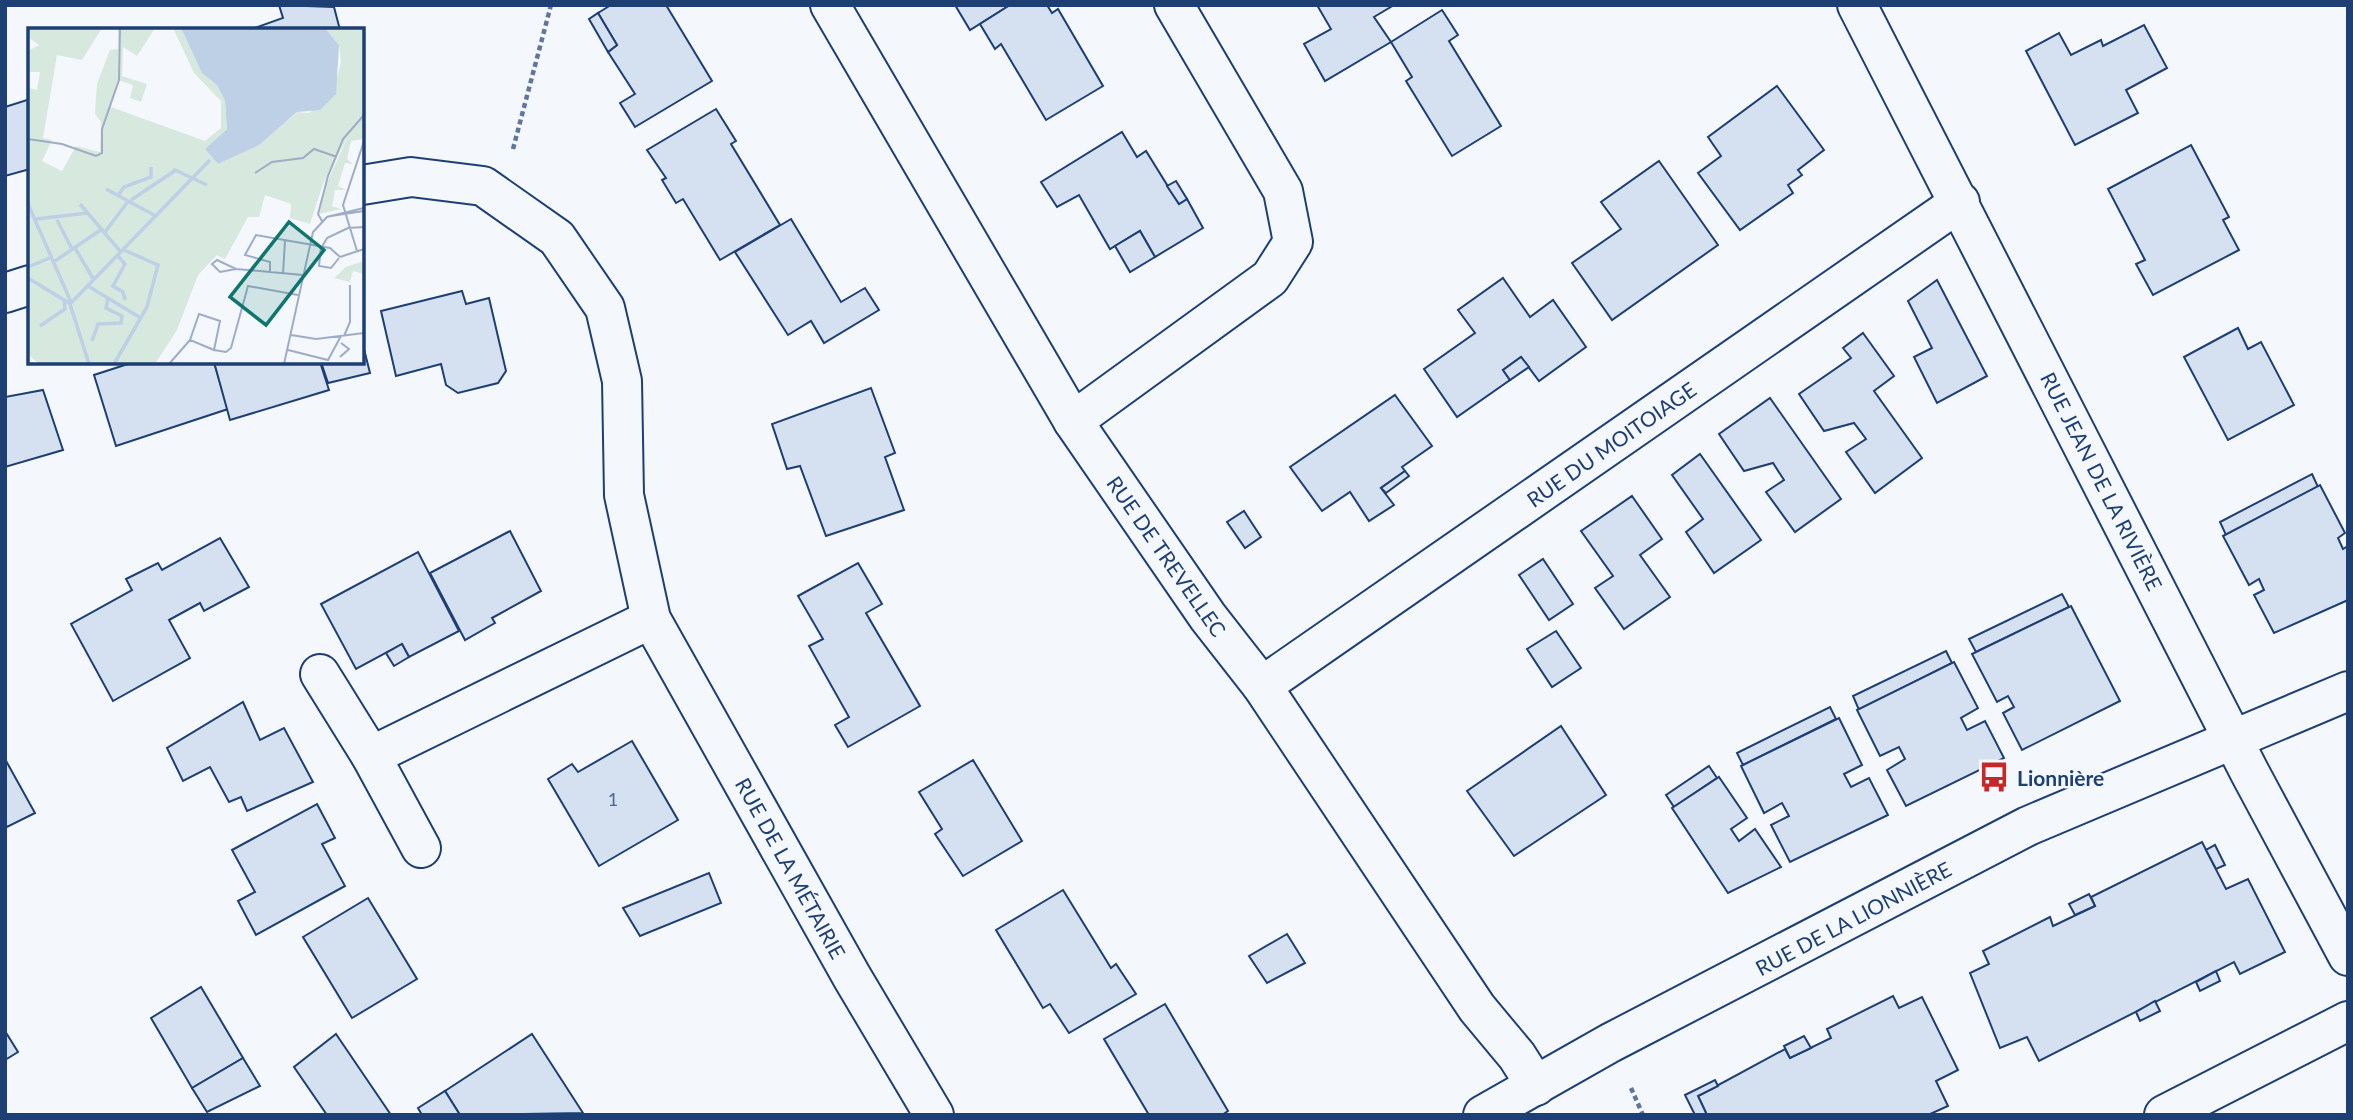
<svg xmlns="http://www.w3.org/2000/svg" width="2353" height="1120" font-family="Lato,sans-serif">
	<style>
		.building { fill: #d5e0f0; stroke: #1d3f73; stroke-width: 2 }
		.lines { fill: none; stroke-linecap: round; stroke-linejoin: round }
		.street-casing { stroke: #1d3f73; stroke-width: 42 }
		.path { stroke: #5e769c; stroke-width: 4.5; stroke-dasharray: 5 3.5; stroke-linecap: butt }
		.street { stroke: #f4f7fb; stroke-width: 38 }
		.labels { text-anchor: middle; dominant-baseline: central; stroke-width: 5; stroke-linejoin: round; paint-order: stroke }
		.number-label { font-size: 18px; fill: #4b6792 }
		.street-label { font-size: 21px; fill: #1d3f73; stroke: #f4f7fb }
		.poi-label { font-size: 21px; font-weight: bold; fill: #1d3f73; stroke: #f4f7fb; text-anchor: start }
		.inset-river { fill: none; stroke: #bed0e5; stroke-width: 3.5 }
		.inset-road { fill: none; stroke: #9eadc5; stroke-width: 2 }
		.view { fill: #0f766e; fill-opacity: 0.15; stroke: #0f766e; stroke-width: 3.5 }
		.inset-edge { fill: none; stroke: #1d3f73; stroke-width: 3.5 }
	</style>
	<rect width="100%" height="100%" fill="#f4f7fb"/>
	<g class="building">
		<path d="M279,5L334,7L340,30H249L283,18Z"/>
		<path d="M611,5H666L712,81L635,127L620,103L635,94L608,52L617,45L598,13Z"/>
		<path d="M955,5H1010L970,30Z"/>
		<path d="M1010,5H1047L1052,13L1058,9L1103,86L1046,120L1001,44L995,49L980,24Z"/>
		<path d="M1317,5H1394L1374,17L1391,42L1325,81L1304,44L1331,29Z"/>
		<path d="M1442,10L1458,35L1449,41L1501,126L1452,156L1406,81L1412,77L1391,42Z"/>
		<path d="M598,13L617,45L608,52L589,19Z"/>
		<path d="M2144,25L2167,68L2126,90L2138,113L2075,145L2026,51L2059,33L2071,55L2101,40L2103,46Z"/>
		<path d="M1777,86L1824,150L1798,170L1802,175L1788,185L1793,193L1740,230L1698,173L1721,156L1708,137Z"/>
		<path d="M30,99V169L5,176V107Z"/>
		<path d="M716,109L736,141L731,144L780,225L720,260L683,199L676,203L662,180L666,178L647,150Z"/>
		<path d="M1122,132L1137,157L1146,151L1179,204L1187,199L1203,228L1155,257L1140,231L1110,249L1079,195L1057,207L1041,182Z"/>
		<path d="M2191,145L2229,217L2223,220L2239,250L2153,295L2136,264L2145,260L2108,189Z"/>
		<path d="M1659,161L1718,245L1612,320L1572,263L1621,229L1601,202Z"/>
		<path d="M1176,181L1187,199L1179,204L1167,186Z"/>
		<path d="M791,219L841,302L865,288L879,310L824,343L811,321L788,335L735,252Z"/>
		<path d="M1140,231L1155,257L1130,272L1115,246Z"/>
		<path d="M1503,278L1530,317L1553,300L1586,347L1539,381L1521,357L1503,370L1510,380L1457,417L1424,369L1475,333L1458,310Z"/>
		<path d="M1937,280L1987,376L1937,403L1914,357L1932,348L1908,301Z"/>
		<path d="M462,291L466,304L489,298L506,371L498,383L458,393L446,385L441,364L396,376L381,311Z"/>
		<path d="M2238,328L2248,349L2261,342L2294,405L2228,440L2184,357Z"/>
		<path d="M1863,333L1894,376L1874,391L1922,458L1875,493L1846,452L1866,439L1854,423L1824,431L1799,394L1851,358L1843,348Z"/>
		<path d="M362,341L370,373L328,383L321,362H362Z"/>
		<path d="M1521,357L1529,367L1510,380L1503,370Z"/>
		<path d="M134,362H214L228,409L116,446L94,375Z"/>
		<path d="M214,362H320L329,390L230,420Z"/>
		<path d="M871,388L895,453L885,457L904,510L826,536L800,466L787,469L772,424Z"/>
		<path d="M43,390L63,450L5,467V397Z"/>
		<path d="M1395,395L1432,446L1402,467L1405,471L1381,488L1394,505L1369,521L1350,492L1322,511L1290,467Z"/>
		<path d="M1770,398L1841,499L1795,532L1766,492L1784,480L1773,463L1744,471L1719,434Z"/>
		<path d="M1700,454L1761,540L1714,573L1686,532L1703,519L1672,475Z"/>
		<path d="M1405,471L1409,476L1386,493L1381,488Z"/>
		<path d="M2312,474L2318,487L2226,535L2220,522Z"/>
		<path d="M2320,485L2345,533L2338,538L2343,549L2348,546V600L2274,633L2254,595L2264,590L2259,579L2249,585L2223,536Z"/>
		<path d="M1632,496L1662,539L1640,555L1670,597L1624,629L1595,588L1613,576L1581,531Z"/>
		<path d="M1244,511L1261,537L1245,548L1227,522Z"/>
		<path d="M510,531L541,591L492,618L495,623L465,640L430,573Z"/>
		<path d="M220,538L249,587L204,611L200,603L169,620L190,658L113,701L71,624L132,590L126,579L158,563L162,570Z"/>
		<path d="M418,552L459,631L409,657L402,644L356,669L321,604Z"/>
		<path d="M1543,559L1573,604L1549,620L1519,575Z"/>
		<path d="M858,563L882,604L866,613L920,706L848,747L835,725L849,717L809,646L823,639L798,596Z"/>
		<path d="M2062,594L2069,607L1976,652L1969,639Z"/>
		<path d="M2071,606L2120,701L2022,750L2003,713L2014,707L2008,696L1997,702L1972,654Z"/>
		<path d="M1556,631L1581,668L1552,687L1527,649Z"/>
		<path d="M402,644L409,657L394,666L386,653Z"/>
		<path d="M1946,651L1952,663L1859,710L1853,696Z"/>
		<path d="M1954,662L1978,708L1961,718L1967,730L1985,721L2004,758L1906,806L1887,770L1905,759L1899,747L1880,756L1857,710Z"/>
		<path d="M243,702L260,740L284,728L313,782L247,811L241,797L229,802L210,767L183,781L167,748Z"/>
		<path d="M1830,707L1836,719L1743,765L1737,753Z"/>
		<path d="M1839,718L1862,765L1844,774L1851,787L1869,778L1888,815L1790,862L1771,825L1789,816L1782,803L1764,813L1741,766Z"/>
		<path d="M1561,726L1606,795L1514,856L1467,791Z"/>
		<path d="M632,741L678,820L599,866L548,779L572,764L578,772Z"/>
		<path d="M5,759L35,813L7,827L5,823Z"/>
		<path d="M973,760L1022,841L963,876L935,834L942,829L919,792Z"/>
		<path d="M1709,766L1717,778L1674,807L1666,795Z"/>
		<path d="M1719,777L1747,818L1731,829L1739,841L1755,829L1781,867L1728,893L1672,808Z"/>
		<path d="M317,804L335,838L322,844L345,886L256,935L238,901L255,892L232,850Z"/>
		<path d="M2202,842L2226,889L2248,879L2285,952L2240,974L2234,962L2039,1061L2027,1037L2000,1048L1970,973L1989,964L1983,951L2050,917L2053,926L2095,906L2091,897Z"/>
		<path d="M2215,845L2225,865L2216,869L2206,850Z"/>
		<path d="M709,873L721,903L640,936L623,908Z"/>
		<path d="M1063,890L1111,968L1116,964L1136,994L1069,1033L1050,1004L1043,1008L996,930Z"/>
		<path d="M2089,894L2095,906L2075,915L2069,904Z"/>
		<path d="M368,898L417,979L352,1018L303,937Z"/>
		<path d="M1287,934L1305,963L1267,983L1249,956Z"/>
		<path d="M2216,971L2220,981L2200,991L2196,982Z"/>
		<path d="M201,987L243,1058L192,1088L151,1018Z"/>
		<path d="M1893,996L1899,1008L1922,997L1958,1070L1936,1081L1948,1106L1928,1115H1707L1698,1096L1785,1049L1790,1058L1831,1038L1827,1029Z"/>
		<path d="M2155,1001L2160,1011L2140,1021L2136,1012Z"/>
		<path d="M1165,1004L1228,1111L1222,1115H1149L1104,1039Z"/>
		<path d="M5,1031L18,1052L5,1060Z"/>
		<path d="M336,1034L391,1115H327L294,1067Z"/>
		<path d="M532,1034L583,1113L460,1115L445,1091Z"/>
		<path d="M1804,1036L1811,1048L1790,1058L1784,1046Z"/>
		<path d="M243,1058L260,1086L207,1112L192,1088Z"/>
		<path d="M1715,1080L1718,1086L1698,1096L1707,1115H1695L1685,1095Z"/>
		<path d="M445,1091L460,1115H422L418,1108Z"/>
	</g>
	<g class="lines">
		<g class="street-casing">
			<g id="street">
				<path d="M830,5L1073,421L1208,617L1262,686L1477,1008L1517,1056L1536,1086"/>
				<path d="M1857,5L2250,773L2348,956"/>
				<path d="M362,185L411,177L483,186L557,238L605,308L622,381L624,495L651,619L852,977L934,1115"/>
				<path d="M5,293L30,285"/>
				<path d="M1073,421L1270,278L1293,242L1283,191L1174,5"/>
				<path d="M320,674L371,756L421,848"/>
				<path d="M1262,686L1960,202"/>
				<path d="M371,756L651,619"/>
				<path d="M1483,1115L1610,1043L2028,826L2348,691"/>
				<path d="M2164,1115L2348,1021"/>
			</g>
		</g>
		<g class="path">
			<path d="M513,149L551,5"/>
			<path d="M1631,1088L1643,1115"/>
		</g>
		<use href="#street" class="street"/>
	</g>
	<defs>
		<g id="bus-bare" transform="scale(2.415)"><path d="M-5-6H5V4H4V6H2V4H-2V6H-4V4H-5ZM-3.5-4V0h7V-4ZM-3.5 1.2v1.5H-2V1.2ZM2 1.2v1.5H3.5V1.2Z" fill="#c62828" stroke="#f4f7fb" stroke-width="2.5" paint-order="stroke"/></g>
	</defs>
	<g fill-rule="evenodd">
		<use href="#bus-bare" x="1994" y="777"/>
	</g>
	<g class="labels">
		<g class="number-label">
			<text x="613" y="799">1</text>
		</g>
		<g class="street-label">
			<text transform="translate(1611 444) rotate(-35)">RUE DU MOITOIAGE</text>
			<text transform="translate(2102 481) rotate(63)">RUE JEAN DE LA RIVIÈRE</text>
			<text transform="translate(1167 556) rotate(55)">RUE DE TREVELLEC</text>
			<text transform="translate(791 868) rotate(61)">RUE DE LA MÉTAIRIE</text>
			<text transform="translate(1853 918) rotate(-28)">RUE DE LA LIONNIÈRE</text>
		</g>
		<g class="poi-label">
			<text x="2017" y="777">Lionnière</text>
		</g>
	</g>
	<g transform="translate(28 28)">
		<rect width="336" height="336" fill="#f4f7fb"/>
		<path d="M0,0H74L54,32L29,27L15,110L24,112L14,133L34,143L48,118L72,124L73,94L67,86L69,56L82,22L90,21V0H127L109,28L95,19L94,48L119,56L113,74L102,70L105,57L90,52L83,79L177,113L193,100V73L166,45L145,0H153L174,45L189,57L197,73L199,101L177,121L190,136L230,117L270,84L281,85L306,62L313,34L311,17L297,0H335L336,105L335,111L323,113L319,131L325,136L317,135L310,158L318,162H307L304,178L313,181L291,186L298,157L320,108L295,156L282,196L262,190L263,176L237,167L231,189H220L197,231L189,227L170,247L149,302L127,336H11L0,326V60L9,62L12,44H0V23L11,17L0,9ZM336,233V246L325,243L322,254L306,250L318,239Z" fill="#d7e8df"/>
		<path d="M153,0H297L311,17L308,66L292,82L269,84L231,117L190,136L177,121L199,101L197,73L189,57L174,45Z" fill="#bed0e5"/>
		<path class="inset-river" d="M145,141L179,157M78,161L126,187M91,166L96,159L123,149V139M103,172L148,142M0,176L43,274M52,176L92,223M8,191L60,185M29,192L44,221M77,204L101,172M47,220L66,252M90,228L97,236L85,258L95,264L97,272M27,233L74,201M0,239L24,229M0,250L41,275M60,258L111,289M12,298L37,281L36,273M64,313L70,296L93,295L94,288L78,280L80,270M61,336L42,276L182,132M86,336L119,279L130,237L96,222"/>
		<path class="inset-road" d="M0,111L34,116L68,128L74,125V101L91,52L92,0M227,145L244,134L275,130L286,121L309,129M303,188L336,183M294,193L290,186L300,148L315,111L336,87M293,219L291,238L303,240L311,230M294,219L299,210L320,200L336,199M329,223L315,177L336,113M312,229L336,221M208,241L192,244L184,236L189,232L208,241L275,247M242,245V234L217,227L228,207L302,220L312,229M255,246L257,212M171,286L192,293L186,322L162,312ZM263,307L288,311L336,305M316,308L322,294V257M186,322L198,324L203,320L220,258L270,267M260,322L300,332L313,308M312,329L321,321L313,315M141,336L162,312M256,336L285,204L299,189L336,180"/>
		<path class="view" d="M261,194L296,222L238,297L202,269Z"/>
		<rect width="336" height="336" class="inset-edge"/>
	</g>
	<rect width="2353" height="1120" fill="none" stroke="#1d3f73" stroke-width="14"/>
</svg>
